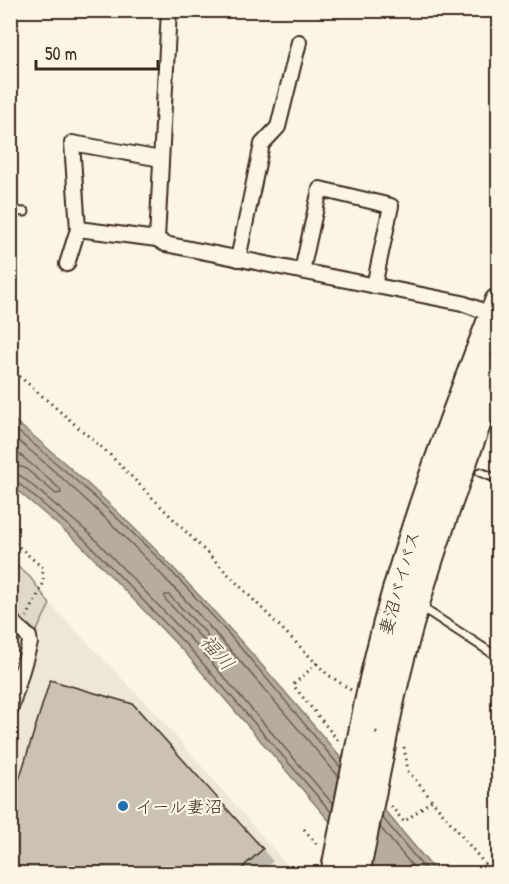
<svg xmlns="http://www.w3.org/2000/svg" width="509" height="884" font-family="'Patrick Hand','Klee One',sans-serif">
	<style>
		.built { fill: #eee6d6 }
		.green { fill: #e0d8c8; stroke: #8e8173; stroke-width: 1.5 }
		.water { fill: #b7ad9e; stroke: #85796b; stroke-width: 1.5 }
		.shadow { fill: #0003 }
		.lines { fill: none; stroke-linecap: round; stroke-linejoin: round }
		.shore { stroke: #6d5e51; stroke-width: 1.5 }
		.building { fill: #ccc2b3; stroke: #3b2a1e; stroke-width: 1.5 }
		.lane-casing { stroke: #3b2a1e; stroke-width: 11 }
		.street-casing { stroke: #3b2a1e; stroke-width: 18 }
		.highway-casing { stroke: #3b2a1e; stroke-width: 30 }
		.path { stroke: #3b2a1e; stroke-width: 3; stroke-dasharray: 1.5 4.5; stroke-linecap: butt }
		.lane { stroke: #fcf5e5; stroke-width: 7 }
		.street { stroke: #fcf5e5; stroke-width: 14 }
		.highway { stroke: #fcf5e5; stroke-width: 26 }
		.highway-bridge-casing { stroke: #3b2a1e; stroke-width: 30; stroke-linecap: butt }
		.highway-bridge { stroke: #fcf5e5; stroke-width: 26 }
		.poi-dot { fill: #1f6fb2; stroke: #fcf5e5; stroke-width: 2 }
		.labels { text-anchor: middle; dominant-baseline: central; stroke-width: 4.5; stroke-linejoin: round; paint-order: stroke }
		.street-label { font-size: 18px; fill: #3b2a1e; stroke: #fcf5e5 }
		.poi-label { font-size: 18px; fill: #3b2a1e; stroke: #fcf5e5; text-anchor: start }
		.water-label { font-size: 20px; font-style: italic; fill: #605144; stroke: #fcf5e5 }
	</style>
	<rect width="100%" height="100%" fill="#fcf5e5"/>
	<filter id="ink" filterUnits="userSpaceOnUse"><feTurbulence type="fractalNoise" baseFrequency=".0167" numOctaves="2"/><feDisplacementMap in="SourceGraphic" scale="12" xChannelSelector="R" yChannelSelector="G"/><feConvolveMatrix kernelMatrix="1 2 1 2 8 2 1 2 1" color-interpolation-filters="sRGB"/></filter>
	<g filter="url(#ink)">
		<path class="built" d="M50,604L159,717L294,873L11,874V738L41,639L36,632Z"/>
		<path class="green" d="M10,560L30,577L50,604L36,632L11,609Z"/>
		<path class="water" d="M10,417C174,548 303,714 437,873H374L188,656L80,544L11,485Z"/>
		<path class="shadow" d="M144,717L273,861L258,874H10V814Z"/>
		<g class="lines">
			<g class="shore">
				<path d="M10,425C84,484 155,551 218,622C260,669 300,719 341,768"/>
				<path d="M10,434C136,535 236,655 339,777"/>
				<path d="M10,446L60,489L61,493L56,494L25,468L10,464"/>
				<path d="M10,473L21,476L90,534L198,647L333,804"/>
				<path d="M10,481L17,482L84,539L193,652L332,813"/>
				<path d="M165,595H169L206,633L210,642H205L165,599Z"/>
				<path d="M382,817L429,874"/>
				<path d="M380,827L419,874"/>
			</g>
		</g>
		<path class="building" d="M50,680L133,704L263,849L244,866L241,873H10V809Z"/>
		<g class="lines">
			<g class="lane-casing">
				<g id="lane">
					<path d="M10,211L25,212"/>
					<path d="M480,472L498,479"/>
					<path d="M421,607L498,657"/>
				</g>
			</g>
			<g class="street-casing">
				<g id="street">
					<path d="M169,10L157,239L165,244L462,303L494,315"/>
					<path d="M78,229L157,239"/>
					<path d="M238,259L262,144L278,127L299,42"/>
					<path d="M67,264L78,229L72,143L161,159"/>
					<path d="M302,271L320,189L391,206L374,286"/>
					<path d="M10,620L29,637L30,643L10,711"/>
				</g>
			</g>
			<g class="highway-casing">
				<g id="highway">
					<path d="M363,728C390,581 444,441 498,302"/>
					<path d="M382,745C405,615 452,491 498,368"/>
				</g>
			</g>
			<g class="path">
				<path d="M10,368L109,454L327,674L351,690"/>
				<path d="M10,539L43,568V584L27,617"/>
				<path d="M317,663L293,685L340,743"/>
				<path d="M404,747L408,771L493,874"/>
				<path d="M391,806L404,822L432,800"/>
				<path d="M304,829L318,846"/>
			</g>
			<use href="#lane" class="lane"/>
			<use href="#street" class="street"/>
			<use href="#highway" class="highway"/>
			<g class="highway-bridge-casing">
				<g id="highway-bridge">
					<path d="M334,874L363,728"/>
					<path d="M356,874L382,745"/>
				</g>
			</g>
			<use href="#highway-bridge" class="highway-bridge"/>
		</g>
	</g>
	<circle class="poi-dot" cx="123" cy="806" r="6"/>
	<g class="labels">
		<g class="street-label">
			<text transform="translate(399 583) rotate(-74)">妻沼バイパス</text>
		</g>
		<g class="poi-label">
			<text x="135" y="806">イール妻沼</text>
		</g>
		<g class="water-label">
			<text transform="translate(218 652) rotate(49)">福川</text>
		</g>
	</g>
	<rect width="509" height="884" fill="none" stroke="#fcf5e5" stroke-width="36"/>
	<rect x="18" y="18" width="473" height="848" fill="none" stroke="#3b2a1e" stroke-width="2" filter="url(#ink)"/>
	<path d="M36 60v9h122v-9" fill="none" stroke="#3b2a1e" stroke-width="3"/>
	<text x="45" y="60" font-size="18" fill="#3b2a1e" stroke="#fcf5e5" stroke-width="4.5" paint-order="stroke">50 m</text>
</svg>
